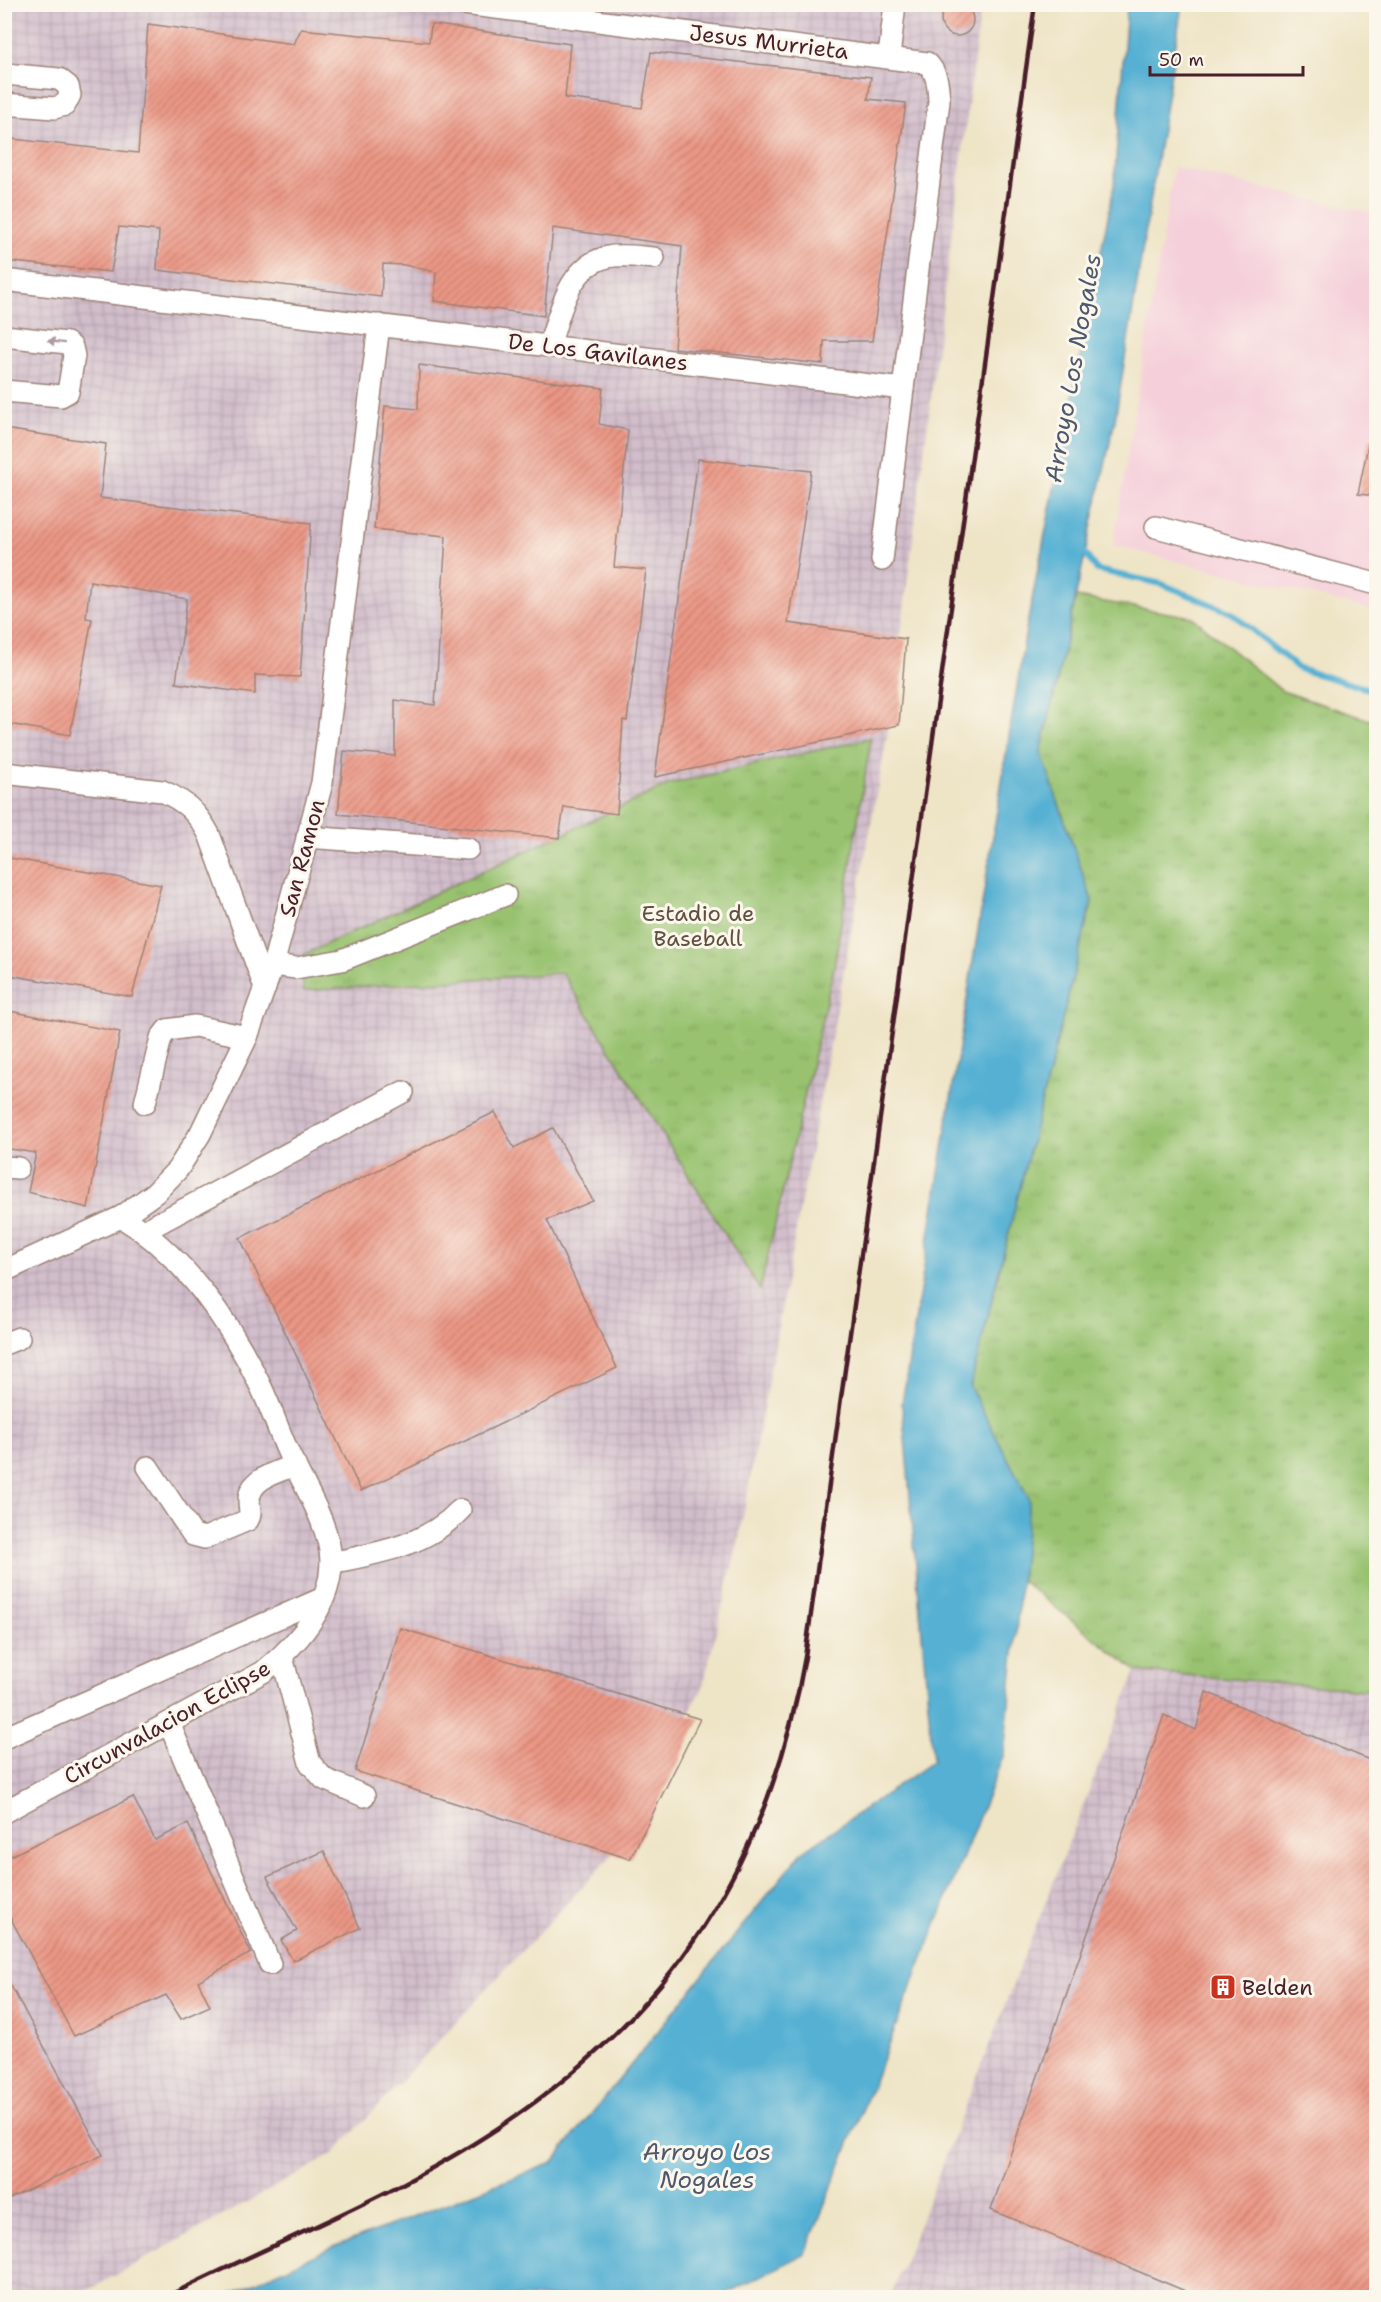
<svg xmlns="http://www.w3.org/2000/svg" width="1381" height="2302" font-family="'Shantell Sans',sans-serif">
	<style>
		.built { fill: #f5cfda }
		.industrial { fill: url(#industrial-grid) }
		.grass { fill: url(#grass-tufts); stroke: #71704d; stroke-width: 1.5 }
		.water { fill: #55b0d3; stroke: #50687f; stroke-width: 1.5 }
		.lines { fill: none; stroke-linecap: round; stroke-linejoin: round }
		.stream { stroke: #55b0d3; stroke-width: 6 }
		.building { fill: url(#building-hatch) }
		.minor-casing { stroke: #9c8278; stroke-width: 24 }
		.minor { stroke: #fff; stroke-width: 21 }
		.rail { stroke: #4a1f2b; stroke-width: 4.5 }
		.oneway { fill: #ae9aa0 }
		.labels { text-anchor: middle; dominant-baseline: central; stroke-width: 6; stroke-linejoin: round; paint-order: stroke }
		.street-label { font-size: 22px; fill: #4a1f2b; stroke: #fbf7ec }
		.park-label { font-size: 22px; fill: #61503f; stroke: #fbf7ec }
		.poi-label { font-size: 22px; fill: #4a1f2b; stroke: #fbf7ec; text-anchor: start }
		.water-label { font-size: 24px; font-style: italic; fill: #4e596e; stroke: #fbf7ec }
	</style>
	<defs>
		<pattern id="industrial-grid" width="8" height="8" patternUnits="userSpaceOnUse" patternTransform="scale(1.5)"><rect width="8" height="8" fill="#d1bdcb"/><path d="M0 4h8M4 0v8" fill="none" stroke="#b5a2ae"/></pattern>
		<pattern id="grass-tufts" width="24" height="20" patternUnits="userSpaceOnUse" patternTransform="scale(1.5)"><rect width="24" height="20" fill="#98c26f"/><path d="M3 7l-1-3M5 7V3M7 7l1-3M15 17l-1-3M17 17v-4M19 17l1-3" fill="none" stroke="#84a660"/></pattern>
		<pattern id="building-hatch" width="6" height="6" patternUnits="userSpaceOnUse" patternTransform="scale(1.5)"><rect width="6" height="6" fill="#ec9785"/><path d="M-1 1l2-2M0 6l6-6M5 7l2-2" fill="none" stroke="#c17b6d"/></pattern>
	</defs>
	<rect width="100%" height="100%" fill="#fbf7ec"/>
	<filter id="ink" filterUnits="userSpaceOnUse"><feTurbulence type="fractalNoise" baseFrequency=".0167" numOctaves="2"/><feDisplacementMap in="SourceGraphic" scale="12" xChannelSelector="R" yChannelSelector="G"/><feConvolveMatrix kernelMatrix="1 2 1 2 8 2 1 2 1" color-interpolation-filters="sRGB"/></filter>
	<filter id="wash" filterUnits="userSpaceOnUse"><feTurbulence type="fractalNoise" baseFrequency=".008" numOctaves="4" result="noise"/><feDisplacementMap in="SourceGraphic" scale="24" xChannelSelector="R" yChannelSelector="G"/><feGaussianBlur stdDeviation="1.35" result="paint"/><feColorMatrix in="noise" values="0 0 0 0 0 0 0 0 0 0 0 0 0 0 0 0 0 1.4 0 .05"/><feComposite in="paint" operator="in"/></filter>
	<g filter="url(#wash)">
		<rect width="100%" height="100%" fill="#eee4c6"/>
		<path class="built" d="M1174,167L1376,214V611L1113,545Z"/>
		<g class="industrial">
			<path d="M5,5H981L889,726L739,1538L702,1689L610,1857L332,2155L76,2297L5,2298Z"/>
			<path d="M1136,1671L1376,1691V2297L890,2298Z"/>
		</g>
		<g class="grass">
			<path d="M1076,597L1192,617L1282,691L1376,722V1691L1136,1671L1021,1580L1029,1499L970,1387L1092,901L1041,752Z"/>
			<path d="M871,738L834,967L760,1290L562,973L303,991L305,954L670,784Z"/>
		</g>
		<path class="water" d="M1127,5H1182L1115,420L1041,752L1092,901L970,1387L1029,1499L1004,1754L805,2254L719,2297H224L326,2250L552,2163L801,1853L933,1761L902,1404L1026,630L1114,186Z"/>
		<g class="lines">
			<path class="stream" d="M1082,550L1097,570L1162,584L1232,613L1299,669L1376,691"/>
		</g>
		<g id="blocks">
			<g class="building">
				<circle cx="957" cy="20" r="16"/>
				<path d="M148,24L294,44L301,29L429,42L431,24L570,44L565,98L642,108L651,52L871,77L868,99L906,103L872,341H824L823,364L674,348L682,246L553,228L544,316L434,301L436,272L404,265L383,264L381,297L157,270L159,231L119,227L111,272L4,261V138L138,153Z"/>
				<path d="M419,365L603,388L599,424L628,430L614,567L646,570L627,721L623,720L617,814L564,807L559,838L338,814L344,751L395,756V700L435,705L446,536L374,529L385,406L418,409Z"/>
				<path d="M4,429L106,444L100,498L311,523L300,677L255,675V694L176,683L187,599L90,581L86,618L92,619L70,735L4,723Z"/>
				<path d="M1369,440L1377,441V496L1358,494Z"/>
				<path d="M698,459L811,471L788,623L906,639L899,725L655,777Z"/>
				<path d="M4,857L161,885L132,997L4,974Z"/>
				<path d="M4,1010L120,1032L88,1208L28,1192L36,1153L4,1148Z"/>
				<path d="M495,1112L514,1148L553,1128L593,1201L547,1220L617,1368L361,1491L240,1238Z"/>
				<path d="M400,1628L700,1719L630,1859L355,1771Z"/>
				<path d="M1206,1692L1377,1763V2298H1188L1190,2293L991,2210L1164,1715L1196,1730Z"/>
				<path d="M133,1797L155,1840L188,1824L251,1953L198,1981L210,2006L181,2019L166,1995L74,2036L4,1906V1859Z"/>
				<path d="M324,1851L360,1928L293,1961L281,1940L297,1931L267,1877Z"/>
				<path d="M4,1973L103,2155L4,2201Z"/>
			</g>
		</g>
	</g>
	<g filter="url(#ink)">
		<use href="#blocks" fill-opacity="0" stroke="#9c8278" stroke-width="1.5"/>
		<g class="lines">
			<g class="minor-casing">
				<g id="minor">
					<path d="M889,57L895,4"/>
					<path d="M4,74L59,79L68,86L70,95L65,105L54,108L4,104"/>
					<path d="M4,280L903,389L939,101C938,86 938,74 927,63L464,4"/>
					<path d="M4,336L67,343L72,347L74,356L68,392L61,396L4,391"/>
					<path d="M549,346C560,314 568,265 608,257C622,254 640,257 654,258"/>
					<path d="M1156,527L1376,584"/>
					<path d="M882,560L903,389"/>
					<path d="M4,773L162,791C185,801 197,812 209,834L265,988"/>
					<path d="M307,837L468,849"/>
					<path d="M273,965L296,968L342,960L505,895"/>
					<path d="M145,1103L161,1038L167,1030L195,1026L247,1037"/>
					<path d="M4,1167L18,1168"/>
					<path d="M144,1231L403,1092"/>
					<path d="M4,1271L121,1217L155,1193L178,1169L200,1134L247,1037L273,965L322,783L379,325"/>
					<path d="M4,1344L19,1338"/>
					<path d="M148,1467L193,1535L205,1538L248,1520C252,1514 249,1509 249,1502C248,1478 278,1472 295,1465"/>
					<path d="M331,1563C378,1553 426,1546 460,1510"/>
					<path d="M282,1657L310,1763L324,1779L364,1796"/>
					<path d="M169,1723L270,1964"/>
					<path d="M4,1738L321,1599"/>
					<path d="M4,1812L263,1672C295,1646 330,1608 331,1564C332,1529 303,1484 289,1454C279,1432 271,1408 261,1387C231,1323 182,1253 121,1217"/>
				</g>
			</g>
			<use href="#minor" class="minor"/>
			<path class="rail" d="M164,2298C275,2242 394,2197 498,2128C673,2012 769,1863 805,1657L1035,4"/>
		</g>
		<defs><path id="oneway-solid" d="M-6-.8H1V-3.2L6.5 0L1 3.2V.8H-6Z" transform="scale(1.5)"/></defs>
		<use class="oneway" href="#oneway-solid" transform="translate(56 342) rotate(-173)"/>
	</g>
	<defs>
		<g id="building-square" transform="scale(1.35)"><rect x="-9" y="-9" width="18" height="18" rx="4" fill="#c8321e" stroke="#fbf7ec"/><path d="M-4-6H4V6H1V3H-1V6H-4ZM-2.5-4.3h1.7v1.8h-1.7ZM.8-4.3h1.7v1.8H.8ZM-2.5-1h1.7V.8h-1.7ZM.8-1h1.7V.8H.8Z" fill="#fff"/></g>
	</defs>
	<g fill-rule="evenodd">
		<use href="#building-square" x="1223" y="1987"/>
	</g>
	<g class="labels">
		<g class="street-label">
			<text transform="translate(769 42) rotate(7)">Jesus Murrieta</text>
			<text transform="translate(598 352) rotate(7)">De Los Gavilanes</text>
			<text transform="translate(302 858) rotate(-75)">San Ramon</text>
			<text transform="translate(167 1722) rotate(-29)">Circunvalacion Eclipse</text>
		</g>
		<g class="park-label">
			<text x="698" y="913">Estadio de<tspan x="698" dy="25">Baseball</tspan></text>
		</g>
		<g class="poi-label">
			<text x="1242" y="1987">Belden</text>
		</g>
		<g class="water-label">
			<text transform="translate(1073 368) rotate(-80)">Arroyo Los Nogales</text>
			<text x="707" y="2152">Arroyo Los<tspan x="707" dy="28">Nogales</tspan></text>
		</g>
	</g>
	<rect width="1381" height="2302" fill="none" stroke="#fbf7ec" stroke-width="24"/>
	<path d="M1150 66v9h153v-9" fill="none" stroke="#4a1f2b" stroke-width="3"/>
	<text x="1159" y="66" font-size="18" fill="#4a1f2b" stroke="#fbf7ec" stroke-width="4.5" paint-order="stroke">50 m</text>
</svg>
